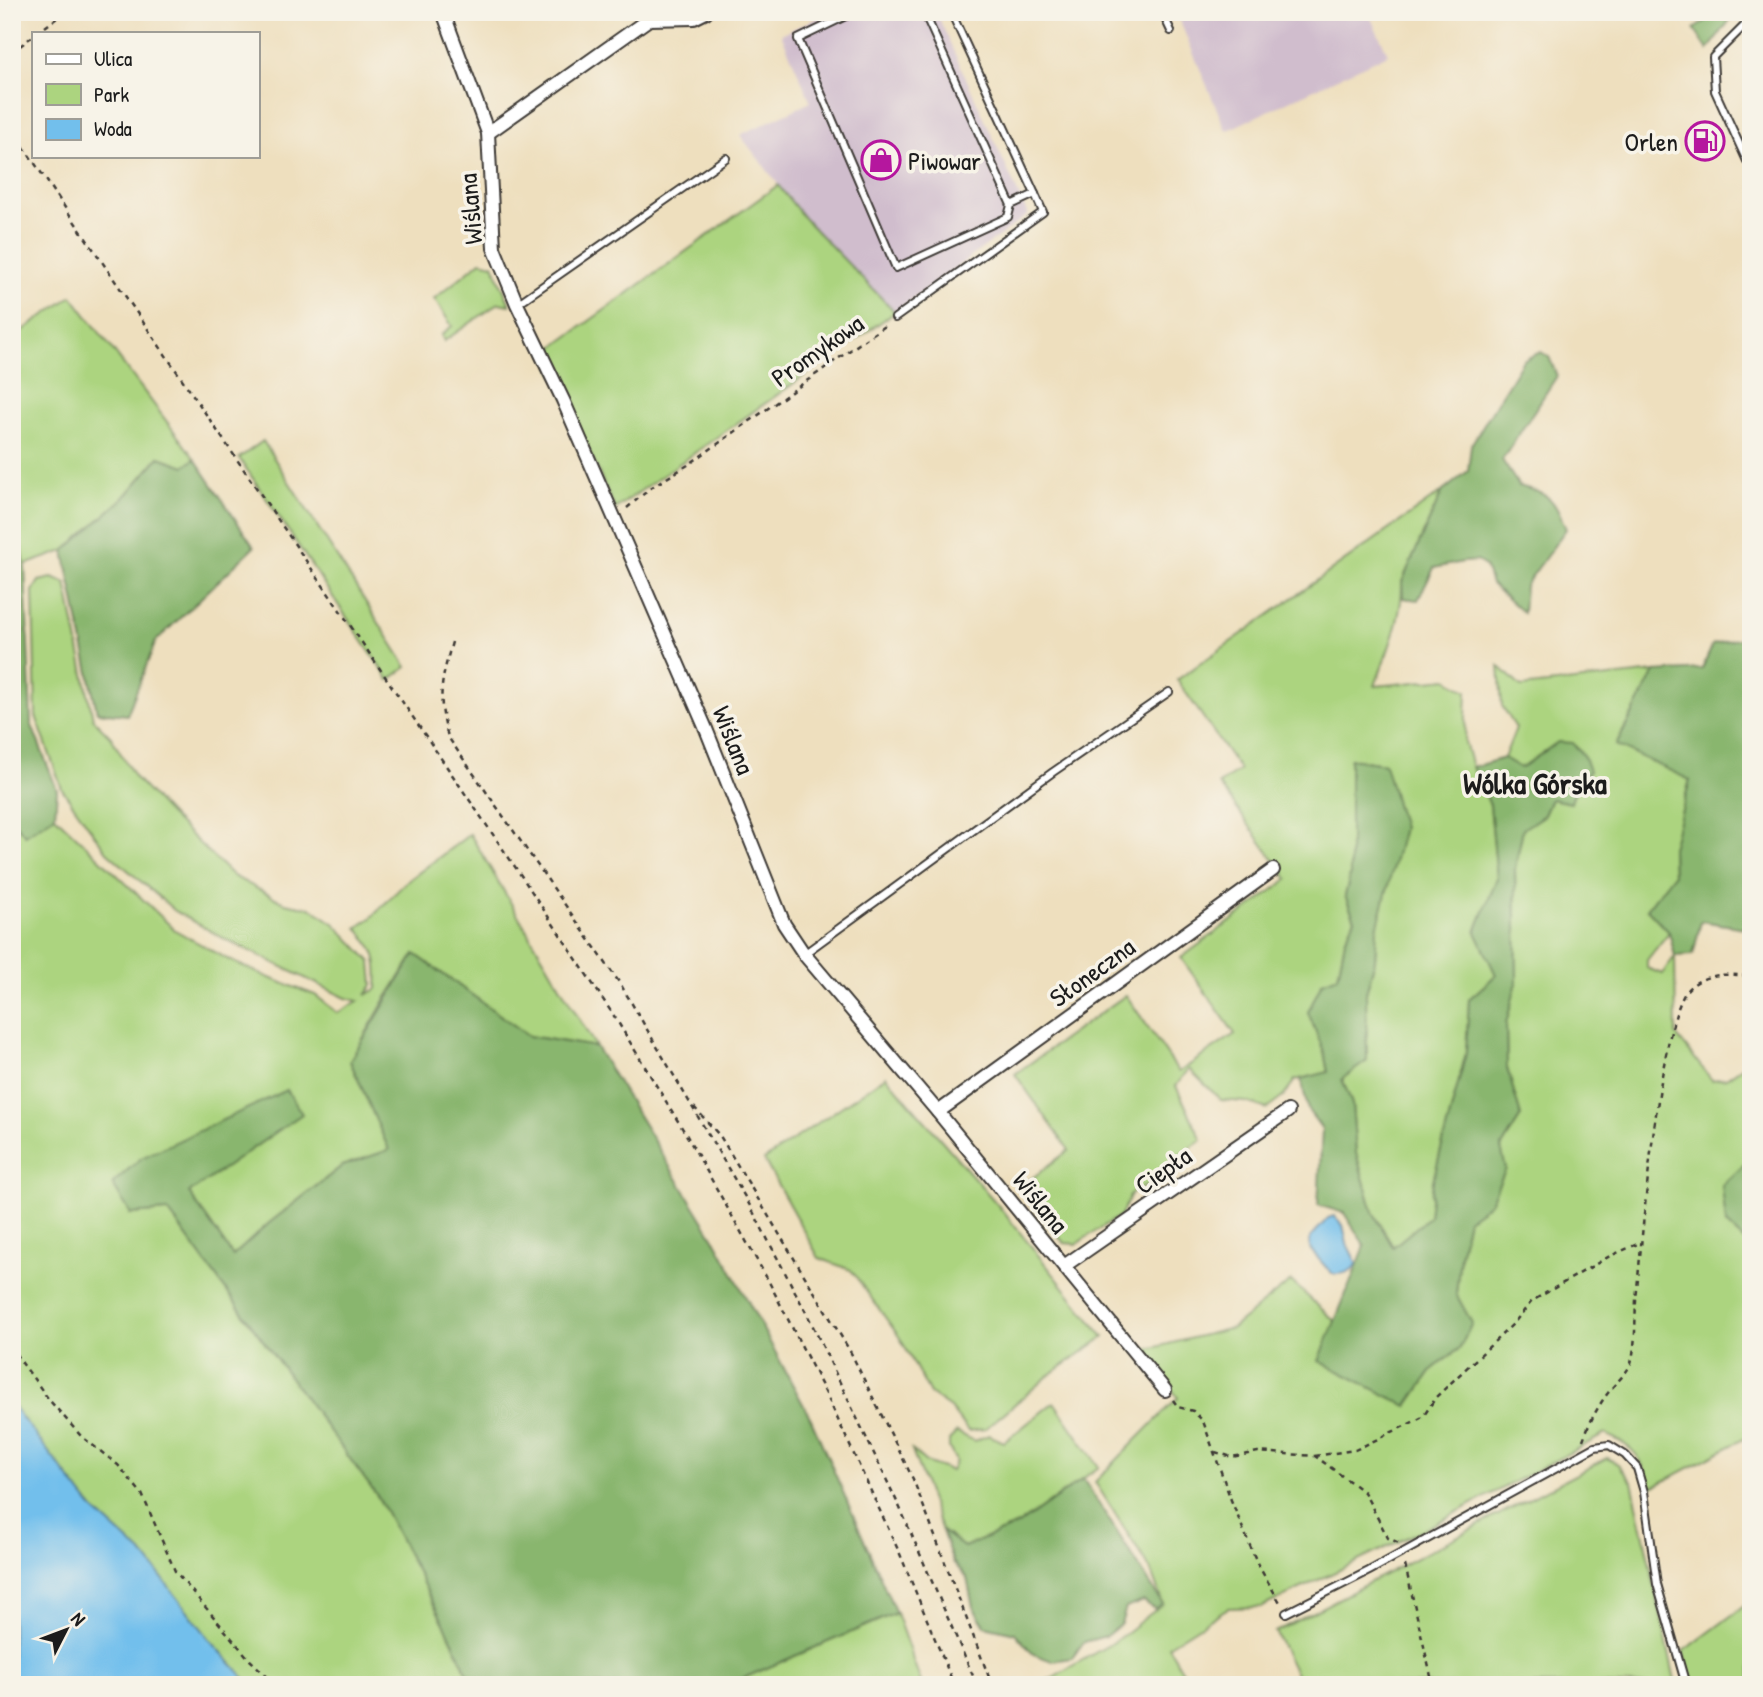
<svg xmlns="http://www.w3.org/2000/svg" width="1763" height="1697" font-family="'Patrick Hand',sans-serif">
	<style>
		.industrial { fill: #d0bdcd }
		.green { fill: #acd47f; stroke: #64784e; stroke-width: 2 }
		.forest { fill: #89b66e; stroke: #526945; stroke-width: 2 }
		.water { fill: #72bfec; stroke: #476e84; stroke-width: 2 }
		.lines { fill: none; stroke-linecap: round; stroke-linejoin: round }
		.lane-casing { stroke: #3c3934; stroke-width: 10 }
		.street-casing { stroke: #3c3934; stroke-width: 16 }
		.path { stroke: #3c3934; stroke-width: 2.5; stroke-dasharray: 5 5; stroke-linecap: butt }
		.lane { stroke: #fff; stroke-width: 6 }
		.street { stroke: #fff; stroke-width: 12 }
		.labels { text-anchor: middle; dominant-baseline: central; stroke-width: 7; stroke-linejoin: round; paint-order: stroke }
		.poi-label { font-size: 26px; fill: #1c1c1c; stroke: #f7f3e8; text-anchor: end }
		.street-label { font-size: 26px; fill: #1c1c1c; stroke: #f7f3e8 }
		.quarter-label { font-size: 30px; font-weight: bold; fill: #1c1c1c; stroke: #f7f3e8 }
	</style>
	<rect width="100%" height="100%" fill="#f7f3e8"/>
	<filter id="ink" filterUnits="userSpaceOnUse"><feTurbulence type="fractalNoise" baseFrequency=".0143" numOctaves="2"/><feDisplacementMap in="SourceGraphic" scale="14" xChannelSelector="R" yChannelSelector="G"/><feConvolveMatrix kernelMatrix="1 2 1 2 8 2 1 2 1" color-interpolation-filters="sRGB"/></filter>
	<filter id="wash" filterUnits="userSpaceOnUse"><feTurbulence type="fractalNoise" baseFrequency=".00686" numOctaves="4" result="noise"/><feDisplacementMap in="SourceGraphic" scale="28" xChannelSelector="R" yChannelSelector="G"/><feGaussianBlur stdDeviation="1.57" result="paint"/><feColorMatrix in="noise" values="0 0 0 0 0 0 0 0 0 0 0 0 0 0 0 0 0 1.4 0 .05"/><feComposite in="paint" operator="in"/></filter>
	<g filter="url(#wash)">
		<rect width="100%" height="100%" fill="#eedfbe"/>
		<g class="industrial">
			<path d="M831,12H936L1028,215L895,312L805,219L740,135L811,102L781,34Z"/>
			<path d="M1176,12H1368L1388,54L1226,131Z"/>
		</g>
		<g class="green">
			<path d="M778,185L805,219L895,312L615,509L545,353Z"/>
			<path d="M481,261L493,264L510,305L499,303L444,341L441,335L452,326L434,299Z"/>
			<path d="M72,296L195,459L185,466L159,457L124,498L64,551L25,565L12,507V338Z"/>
			<path d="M263,441L407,667L389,680L239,458Z"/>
			<path d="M1442,492L1402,582C1403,618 1387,652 1375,686L1447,679L1467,691L1465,742L1472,767L1490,805L1497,878L1476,932L1497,975L1469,999L1466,1053L1433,1181L1429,1218L1393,1247L1373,1212L1356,1153L1352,1104L1342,1078L1367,1061L1366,993L1375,960L1385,764L1350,759V876L1345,896L1355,919L1345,940L1338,976L1308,1012L1324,1052L1328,1073L1295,1080L1284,1096L1267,1109L1246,1102L1221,1100L1189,1069L1176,1086L1202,1140L1166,1165L1148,1185L1131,1194L1121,1215L1076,1244L1064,1243L1018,1189L1069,1150L1015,1074L1126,995L1179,1072L1235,1034L1181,958L1288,879L1219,784L1240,770L1177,680Z"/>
			<path d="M52,578L66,583L93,719L111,737L135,778L170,815L233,876L285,903L311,908L335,924L371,962L373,985L366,995L377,989C379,961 377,950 357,928L371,918L405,883L470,834L596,1047L529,1036L415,954L385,1000L350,1061L390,1150L342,1166L268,1224L233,1256L189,1193L301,1114L287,1090L131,1214L168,1211L378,1497L448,1631L473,1685H251L212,1642L145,1556L94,1510L12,1405V820L25,834L55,816L175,930L231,961L272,979L315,995L338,1013L358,1001L346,998L225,939L175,911L107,852L62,789L36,716L33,591L39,581Z"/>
			<path d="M1499,666L1521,687L1655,672L1616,744L1690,779L1672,848L1673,875L1647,909L1669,932L1647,960V968L1662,974L1675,956L1676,1035L1712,1080L1726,1078L1751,1061V1164L1743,1165L1726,1224L1751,1247V1435L1651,1488C1640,1456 1637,1448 1605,1434L1427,1528L1262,1607L1228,1608L1168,1646L1191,1685H1039L1114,1642L1163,1604L1150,1569L1095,1482L1178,1398L1144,1350L1232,1328L1291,1281L1336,1322L1320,1361L1408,1406L1434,1368L1460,1348L1471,1324L1456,1294L1460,1256L1468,1218L1490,1203L1501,1148L1521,1116L1507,1068L1506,1024L1517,981L1515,868L1523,828L1544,815L1551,799L1574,793L1589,771L1558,742L1521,768L1504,758L1516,728L1502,706Z"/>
			<path d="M886,1076L997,1204L1104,1337L1047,1377L985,1429L968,1431L950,1408L930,1394L900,1338L851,1270L819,1258L764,1160Z"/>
			<path d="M1054,1402L1099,1467L1018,1525L964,1547L942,1531L912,1450L926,1462L951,1471L956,1461L949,1448V1440L957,1432L974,1441L989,1435L1004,1442Z"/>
			<path d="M1607,1458L1618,1464L1632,1482L1676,1685H1301L1275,1632Z"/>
			<path d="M1751,1601V1685H1692L1684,1651Z"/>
			<path d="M896,1613L922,1685H727Z"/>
		</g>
		<g class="forest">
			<path d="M1708,12H1736L1708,50L1694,29L1711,17Z"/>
			<path d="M1541,352L1549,357L1557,376L1502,460L1519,486C1552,495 1553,498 1566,529L1525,586L1523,613L1491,584L1485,566L1477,561L1463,562L1434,568L1418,600L1403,598L1402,582L1442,492L1468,471L1471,445L1523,360Z"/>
			<path d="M159,457L185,466L195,459L254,547L156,641L127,715L97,712L64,551L124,498Z"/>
			<path d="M12,507L25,565L31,723L57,790L55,816L25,835L12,820Z"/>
			<path d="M1751,636V929L1701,921L1693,955L1675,956L1669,932L1647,909L1673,875L1672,848L1690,780L1616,745L1655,672L1702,669L1713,644Z"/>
			<path d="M1558,742L1573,743L1584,757L1589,771L1574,793L1571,803L1551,799L1544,815L1523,829L1515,868L1517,981L1506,1024L1507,1068L1521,1116L1501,1148L1506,1169L1490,1203L1468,1219L1460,1256L1456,1294L1472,1323L1460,1348L1434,1368L1407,1406L1319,1361L1365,1246L1344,1213L1318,1205L1322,1129L1308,1110L1301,1079L1328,1072L1324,1052L1308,1012L1322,982L1338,976L1345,940L1355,919L1345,896L1350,876V759L1385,764L1403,828L1377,929L1375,960L1366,993L1367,1061L1342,1079L1352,1104L1356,1153L1373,1212L1393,1247L1429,1217L1433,1181L1466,1053L1469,999L1496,975L1476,932L1497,878L1490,805L1472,767L1504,758L1521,768Z"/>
			<path d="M415,954L529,1036L596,1047L718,1245L811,1419L896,1613L727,1685H473L448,1631L378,1497L168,1211L131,1214L112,1184L141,1158L287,1090L302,1114L189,1193L233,1256L268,1224L342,1166L389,1150L350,1061Z"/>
			<path d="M1751,1164V1247L1726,1224L1722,1186L1744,1165Z"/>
			<path d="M1083,1479L1163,1604L1155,1609L1143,1601L1126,1608L1121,1624L1106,1636L1084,1642L1072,1658L1052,1661L1033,1654L1015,1633L985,1626L973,1607L967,1578L953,1562L942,1531L964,1547L1018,1525Z"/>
		</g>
		<g class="water">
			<path d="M1334,1216L1343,1225L1347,1244L1357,1264C1350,1273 1344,1274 1332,1274L1310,1249V1238L1328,1218Z"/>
			<path d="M12,1405L94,1510L145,1556L212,1642L251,1685H12Z"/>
		</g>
	</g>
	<g filter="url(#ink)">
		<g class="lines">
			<g class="lane-casing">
				<g id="lane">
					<path d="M854,12L798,39L896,268L1008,217L1011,205L1035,194L951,12"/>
					<path d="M924,12L1011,205"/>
					<path d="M1162,12L1171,31"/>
					<path d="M1751,19L1713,57L1715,91L1747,161H1751"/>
					<path d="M517,304L726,158"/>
					<path d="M895,318L1043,212L1035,194"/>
					<path d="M804,954L1053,772L1169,692"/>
					<path d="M1286,1613L1369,1571L1595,1447L1609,1445L1625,1455L1637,1468L1644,1492L1657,1584L1686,1685"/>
				</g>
			</g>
			<g class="street-casing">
				<g id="street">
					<path d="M443,12L488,133L494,248L517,304L563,400L706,729L784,924L804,954L938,1112L1165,1390"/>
					<path d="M488,133L649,19L694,18L706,12"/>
					<path d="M938,1112L1273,870"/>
					<path d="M1064,1266L1288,1111"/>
				</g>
			</g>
			<g class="path">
				<path d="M12,17L34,12"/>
				<path d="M37,33L65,12"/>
				<path d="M12,52L33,36"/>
				<path d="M12,130L522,877L616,1019L687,1136L768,1280L827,1396L900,1554L954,1685"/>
				<path d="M627,508L652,487L688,465L887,324"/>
				<path d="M452,642C441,682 437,696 448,737L621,985L749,1204L810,1320L900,1508L977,1685"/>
				<path d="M694,1107L720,1136L850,1351L913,1479L992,1685"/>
				<path d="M12,1344L17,1356L50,1401L81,1436L118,1465L142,1494L175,1571L250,1660L276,1685"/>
				<path d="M1173,1400L1178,1407L1193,1411L1203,1421L1231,1500L1258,1565L1281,1604"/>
				<path d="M1583,1440C1589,1424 1597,1407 1608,1393C1614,1384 1627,1374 1631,1363C1636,1346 1635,1319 1636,1300C1641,1250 1659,1012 1690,987C1708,972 1729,974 1751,976"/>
				<path d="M1215,1452L1232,1457L1258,1452L1315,1456L1364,1492L1388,1538L1399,1543"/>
				<path d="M1315,1456L1355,1450L1423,1417L1436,1397L1513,1324L1532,1301L1610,1256L1642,1242"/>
				<path d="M1405,1565L1433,1685"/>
			</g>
			<use href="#lane" class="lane"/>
			<use href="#street" class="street"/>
		</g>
	</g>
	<defs>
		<g id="fuel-ring" transform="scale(2.0125)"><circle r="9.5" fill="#f7f3e8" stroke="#b5179e" stroke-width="1.5"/><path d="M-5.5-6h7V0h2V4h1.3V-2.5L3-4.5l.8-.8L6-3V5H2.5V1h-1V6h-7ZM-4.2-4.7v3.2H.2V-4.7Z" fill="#b5179e"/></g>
		<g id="shop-ring" transform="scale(2.0125)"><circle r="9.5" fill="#f7f3e8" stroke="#b5179e" stroke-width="1.5"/><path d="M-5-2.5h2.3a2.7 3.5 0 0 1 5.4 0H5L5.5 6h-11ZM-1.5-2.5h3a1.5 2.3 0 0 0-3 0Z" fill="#b5179e"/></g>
	</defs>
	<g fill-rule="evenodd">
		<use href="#fuel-ring" x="1705" y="141"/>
		<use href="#shop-ring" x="881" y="160"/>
	</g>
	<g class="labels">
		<g class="poi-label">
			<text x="1678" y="141">Orlen</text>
			<text x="908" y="160" text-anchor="start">Piwowar</text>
		</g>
		<g class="street-label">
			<text transform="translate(470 209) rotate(-95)">Wiślana</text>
			<text transform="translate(817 350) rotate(-35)">Promykowa</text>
			<text transform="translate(734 740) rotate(68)">Wiślana</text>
			<text transform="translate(1092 972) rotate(-36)">Słoneczna</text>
			<text transform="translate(1163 1170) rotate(-35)">Ciepła</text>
			<text transform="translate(1041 1202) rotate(51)">Wiślana</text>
		</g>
		<g class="quarter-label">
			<text x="1535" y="783">Wólka Górska</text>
		</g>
	</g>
	<rect width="1763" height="1697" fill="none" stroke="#f7f3e8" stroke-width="42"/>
	<rect x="32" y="32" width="228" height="126" fill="#f7f3e8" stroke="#9f9d96" stroke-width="2"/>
	<rect x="46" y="54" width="35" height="10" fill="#ffffff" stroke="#9f9d96" stroke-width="2"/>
	<text x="94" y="66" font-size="21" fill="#1c1c1c">Ulica</text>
	<rect x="46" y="84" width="35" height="21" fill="#acd47f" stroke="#9f9d96" stroke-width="2"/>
	<text x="94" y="102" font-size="21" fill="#1c1c1c">Park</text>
	<rect x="46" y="119" width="35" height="21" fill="#72bfec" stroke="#9f9d96" stroke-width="2"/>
	<text x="94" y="136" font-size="21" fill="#1c1c1c">Woda</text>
	<g transform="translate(66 1630) rotate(48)" stroke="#f7f3e8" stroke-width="5" paint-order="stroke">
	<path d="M0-5L12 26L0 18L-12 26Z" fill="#1c1c1c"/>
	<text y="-10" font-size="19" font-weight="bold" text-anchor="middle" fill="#1c1c1c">N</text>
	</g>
</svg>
